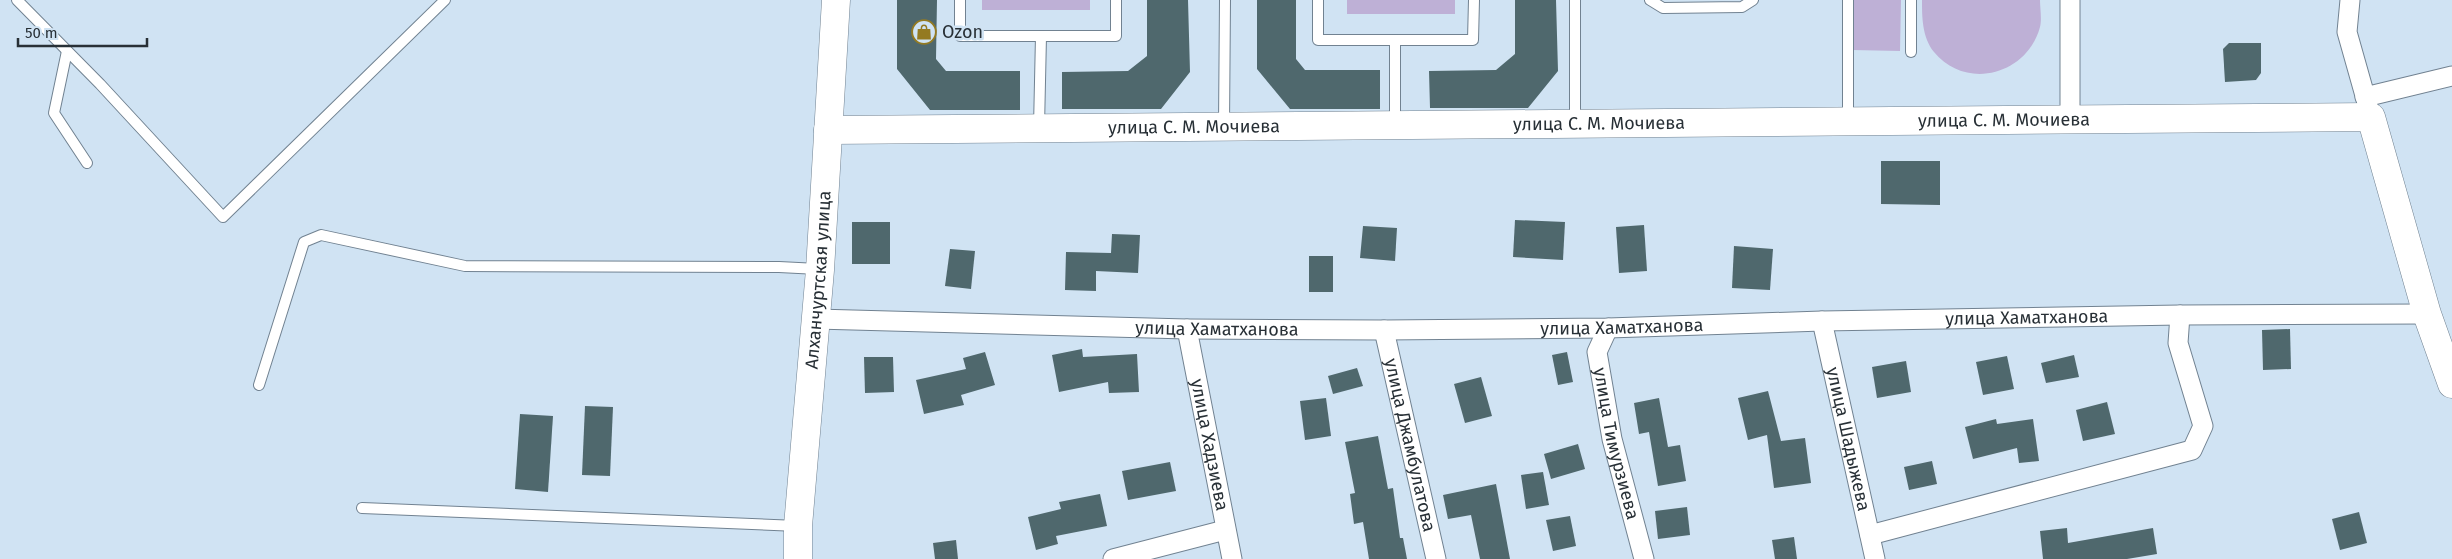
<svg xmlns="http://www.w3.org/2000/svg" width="2452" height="559" font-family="'Fira Sans',sans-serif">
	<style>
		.green { fill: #beb0d6 }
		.building { fill: #4f686d }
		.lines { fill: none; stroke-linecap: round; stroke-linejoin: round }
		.lane-casing { stroke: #718291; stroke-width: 12 }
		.street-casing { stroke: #718291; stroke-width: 21 }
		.secondary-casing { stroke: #718291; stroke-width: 29 }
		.lane { stroke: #fff; stroke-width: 10 }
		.street { stroke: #fff; stroke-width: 19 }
		.secondary { stroke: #fff; stroke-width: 28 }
		.labels { text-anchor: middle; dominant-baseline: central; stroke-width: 5; stroke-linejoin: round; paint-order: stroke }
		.poi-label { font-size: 18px; fill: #283036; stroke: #d0e3f3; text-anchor: start }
		.street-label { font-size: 18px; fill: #283036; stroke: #d0e3f3 }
	</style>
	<rect width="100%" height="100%" fill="#d0e3f3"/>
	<g class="green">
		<rect x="982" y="0" width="108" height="10"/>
		<rect x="1347" y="0" width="108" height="14"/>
		<path d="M1853,0H1901L1900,51L1852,50Z"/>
		<path d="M1922,0H2040C2040,8 2042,19 2040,27C2027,75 1966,91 1934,52C1922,37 1922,17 1922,0Z"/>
	</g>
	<g class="building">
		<path d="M897,0H937L936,59L946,71H1020V110H930L897,69Z"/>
		<path d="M1147,0H1188L1190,72L1161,109H1062V72L1128,71L1147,56Z"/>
		<path d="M1257,0H1296V59L1305,70H1380V109H1290L1257,69Z"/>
		<path d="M1515,0H1556L1558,71L1528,108H1430L1429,71L1496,70L1515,54Z"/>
		<path d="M2229,43H2261V73L2256,80L2225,82L2223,49Z"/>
		<path d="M1881,161H1940V205L1881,204Z"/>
		<path d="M1515,220L1565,222L1563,260L1513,257Z"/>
		<rect x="852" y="222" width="38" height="42"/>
		<path d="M1644,225L1647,271L1619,273L1616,227Z"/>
		<path d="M1363,226L1397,228L1395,261L1360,258Z"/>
		<path d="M1112,234L1140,235L1138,273L1096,271V291L1065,290L1066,252L1111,253Z"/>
		<path d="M1734,246L1773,249L1770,290L1732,288Z"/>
		<path d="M950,249L975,251L971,289L945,286Z"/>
		<rect x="1309" y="256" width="24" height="36"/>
		<path d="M2290,329L2291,369L2263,370L2262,330Z"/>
		<path d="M1082,349L1083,357L1137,354L1139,392L1109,393L1108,382L1059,392L1052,355Z"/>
		<path d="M985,352L995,385L961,395L964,405L924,414L916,380L966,369L963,358Z"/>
		<path d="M1567,352L1573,382L1558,385L1552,355Z"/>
		<path d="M2074,355L2079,377L2046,383L2041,363Z"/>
		<path d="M2007,356L2014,389L1983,395L1976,362Z"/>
		<path d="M864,357H893L894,392L865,393Z"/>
		<path d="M1906,361L1911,392L1877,398L1872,367Z"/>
		<path d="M1357,368L1363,386L1333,394L1328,376Z"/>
		<path d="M1481,377L1492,416L1465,423L1454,384Z"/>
		<path d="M1768,391L1781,441L1805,438L1811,483L1774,488L1767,435L1748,440L1738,398Z"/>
		<path d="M1326,398L1331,436L1305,440L1300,401Z"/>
		<path d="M1659,398L1668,447L1680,445L1686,481L1658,486L1649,432L1639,434L1634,403Z"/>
		<path d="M2107,402L2115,434L2083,441L2076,410Z"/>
		<path d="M585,406L613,407L610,476L582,475Z"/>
		<path d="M520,414L553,416L548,492L515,489Z"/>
		<path d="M1996,419L1997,424L2033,419L2039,461L2019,463L2017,448L1973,459L1965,427Z"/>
		<path d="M1378,436L1388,489L1393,488L1400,538H1403L1407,559H1369L1363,522L1354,524L1350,494L1355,493L1345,442Z"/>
		<path d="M1578,444L1585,469L1551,479L1544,454Z"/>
		<path d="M1932,461L1937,484L1909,490L1904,467Z"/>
		<path d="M1170,462L1176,491L1128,500L1122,471Z"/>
		<path d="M1543,472L1549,505L1526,509L1521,475Z"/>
		<path d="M1496,484L1510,559H1480L1471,515L1448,519L1443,495Z"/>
		<path d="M1100,494L1107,526L1056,536L1058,544L1036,550L1028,517L1061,509L1059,502Z"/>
		<path d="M1687,507L1690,535L1658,539L1655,511Z"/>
		<path d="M2359,512L2367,543L2340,550L2332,519Z"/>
		<path d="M1570,516L1576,546L1553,551L1546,520Z"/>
		<path d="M2067,528L2068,543L2153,528L2157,554L2127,559H2043L2040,531Z"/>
		<path d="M1794,537L1797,559H1775L1772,540Z"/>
		<path d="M956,540L958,559H935L933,543Z"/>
	</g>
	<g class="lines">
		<g class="lane-casing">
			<g id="lane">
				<path d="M17,0L100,84L223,217L445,0"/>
				<path d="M960,0V36H1116V0"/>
				<path d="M1318,0V40H1473L1474,0"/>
				<path d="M1650,0L1663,8L1742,7L1753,0"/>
				<path d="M1848,0V121"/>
				<path d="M67,51L54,113L87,163"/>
				<path d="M1911,52V0"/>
				<path d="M1575,121V0"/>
				<path d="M1395,124V40"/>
				<path d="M1224,125L1225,0"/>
				<path d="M1039,127L1041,36"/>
				<path d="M259,385L304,242L321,235L465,266L779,267L818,269"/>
				<path d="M362,508L798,526"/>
			</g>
		</g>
		<g class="street-casing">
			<g id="street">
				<path d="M2070,0V119"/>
				<path d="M2350,0L2347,32L2371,117"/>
				<path d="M2365,97L2452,76"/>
				<path id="s1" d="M816,319L1187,329L1384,330L1608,328L1822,321L2180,315L2427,314"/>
				<path id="s2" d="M1822,321L1875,559"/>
				<path id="s3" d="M1608,328L1597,352L1612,439L1644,559"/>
				<path id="s4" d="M1187,329L1232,559"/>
				<path id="s5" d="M1384,330L1436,559"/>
				<path d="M1870,535L2192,450L2203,426L2178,343L2180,315"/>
				<path d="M1113,559L1225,530"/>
			</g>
		</g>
		<g class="secondary-casing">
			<g id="secondary">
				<path id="s6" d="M828,130L2371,117L2427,314L2452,384"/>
				<path id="s7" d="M798,559V526L820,270L836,0"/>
			</g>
		</g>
		<use href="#lane" class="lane"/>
		<use href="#street" class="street"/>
		<use href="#secondary" class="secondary"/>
	</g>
	<defs>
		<g id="shop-ring" transform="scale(1.25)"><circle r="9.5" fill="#d0e3f3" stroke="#947a21" stroke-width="1.5"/><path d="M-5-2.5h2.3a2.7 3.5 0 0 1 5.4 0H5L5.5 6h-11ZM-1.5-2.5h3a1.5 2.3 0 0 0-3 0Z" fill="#947a21"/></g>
	</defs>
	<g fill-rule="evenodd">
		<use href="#shop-ring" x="924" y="32"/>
	</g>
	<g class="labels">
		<g class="poi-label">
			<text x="942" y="32">Ozon</text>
		</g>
		<g class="street-label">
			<text stroke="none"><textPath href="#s6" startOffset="1176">улица С. М. Мочиева</textPath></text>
			<text stroke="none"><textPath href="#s6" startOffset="771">улица С. М. Мочиева</textPath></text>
			<text stroke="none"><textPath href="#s6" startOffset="366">улица С. М. Мочиева</textPath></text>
			<text stroke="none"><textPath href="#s7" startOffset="280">Алханчуртская улица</textPath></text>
			<text stroke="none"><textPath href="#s1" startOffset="1211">улица Хаматханова</textPath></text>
			<text stroke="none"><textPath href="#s1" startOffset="806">улица Хаматханова</textPath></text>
			<text stroke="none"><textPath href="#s1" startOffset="401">улица Хаматханова</textPath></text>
			<text stroke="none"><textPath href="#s2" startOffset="121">улица Шадыжева</textPath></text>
			<text stroke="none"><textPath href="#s3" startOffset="120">улица Тимурзиева</textPath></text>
			<text stroke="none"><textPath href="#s4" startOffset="118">улица Хадзиева</textPath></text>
			<text stroke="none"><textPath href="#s5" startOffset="118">улица Джамбулатова</textPath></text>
		</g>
	</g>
	<path d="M18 38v8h129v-8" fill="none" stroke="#283036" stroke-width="2.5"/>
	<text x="25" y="38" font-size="15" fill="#283036" stroke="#d0e3f3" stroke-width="4" paint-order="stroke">50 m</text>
</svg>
